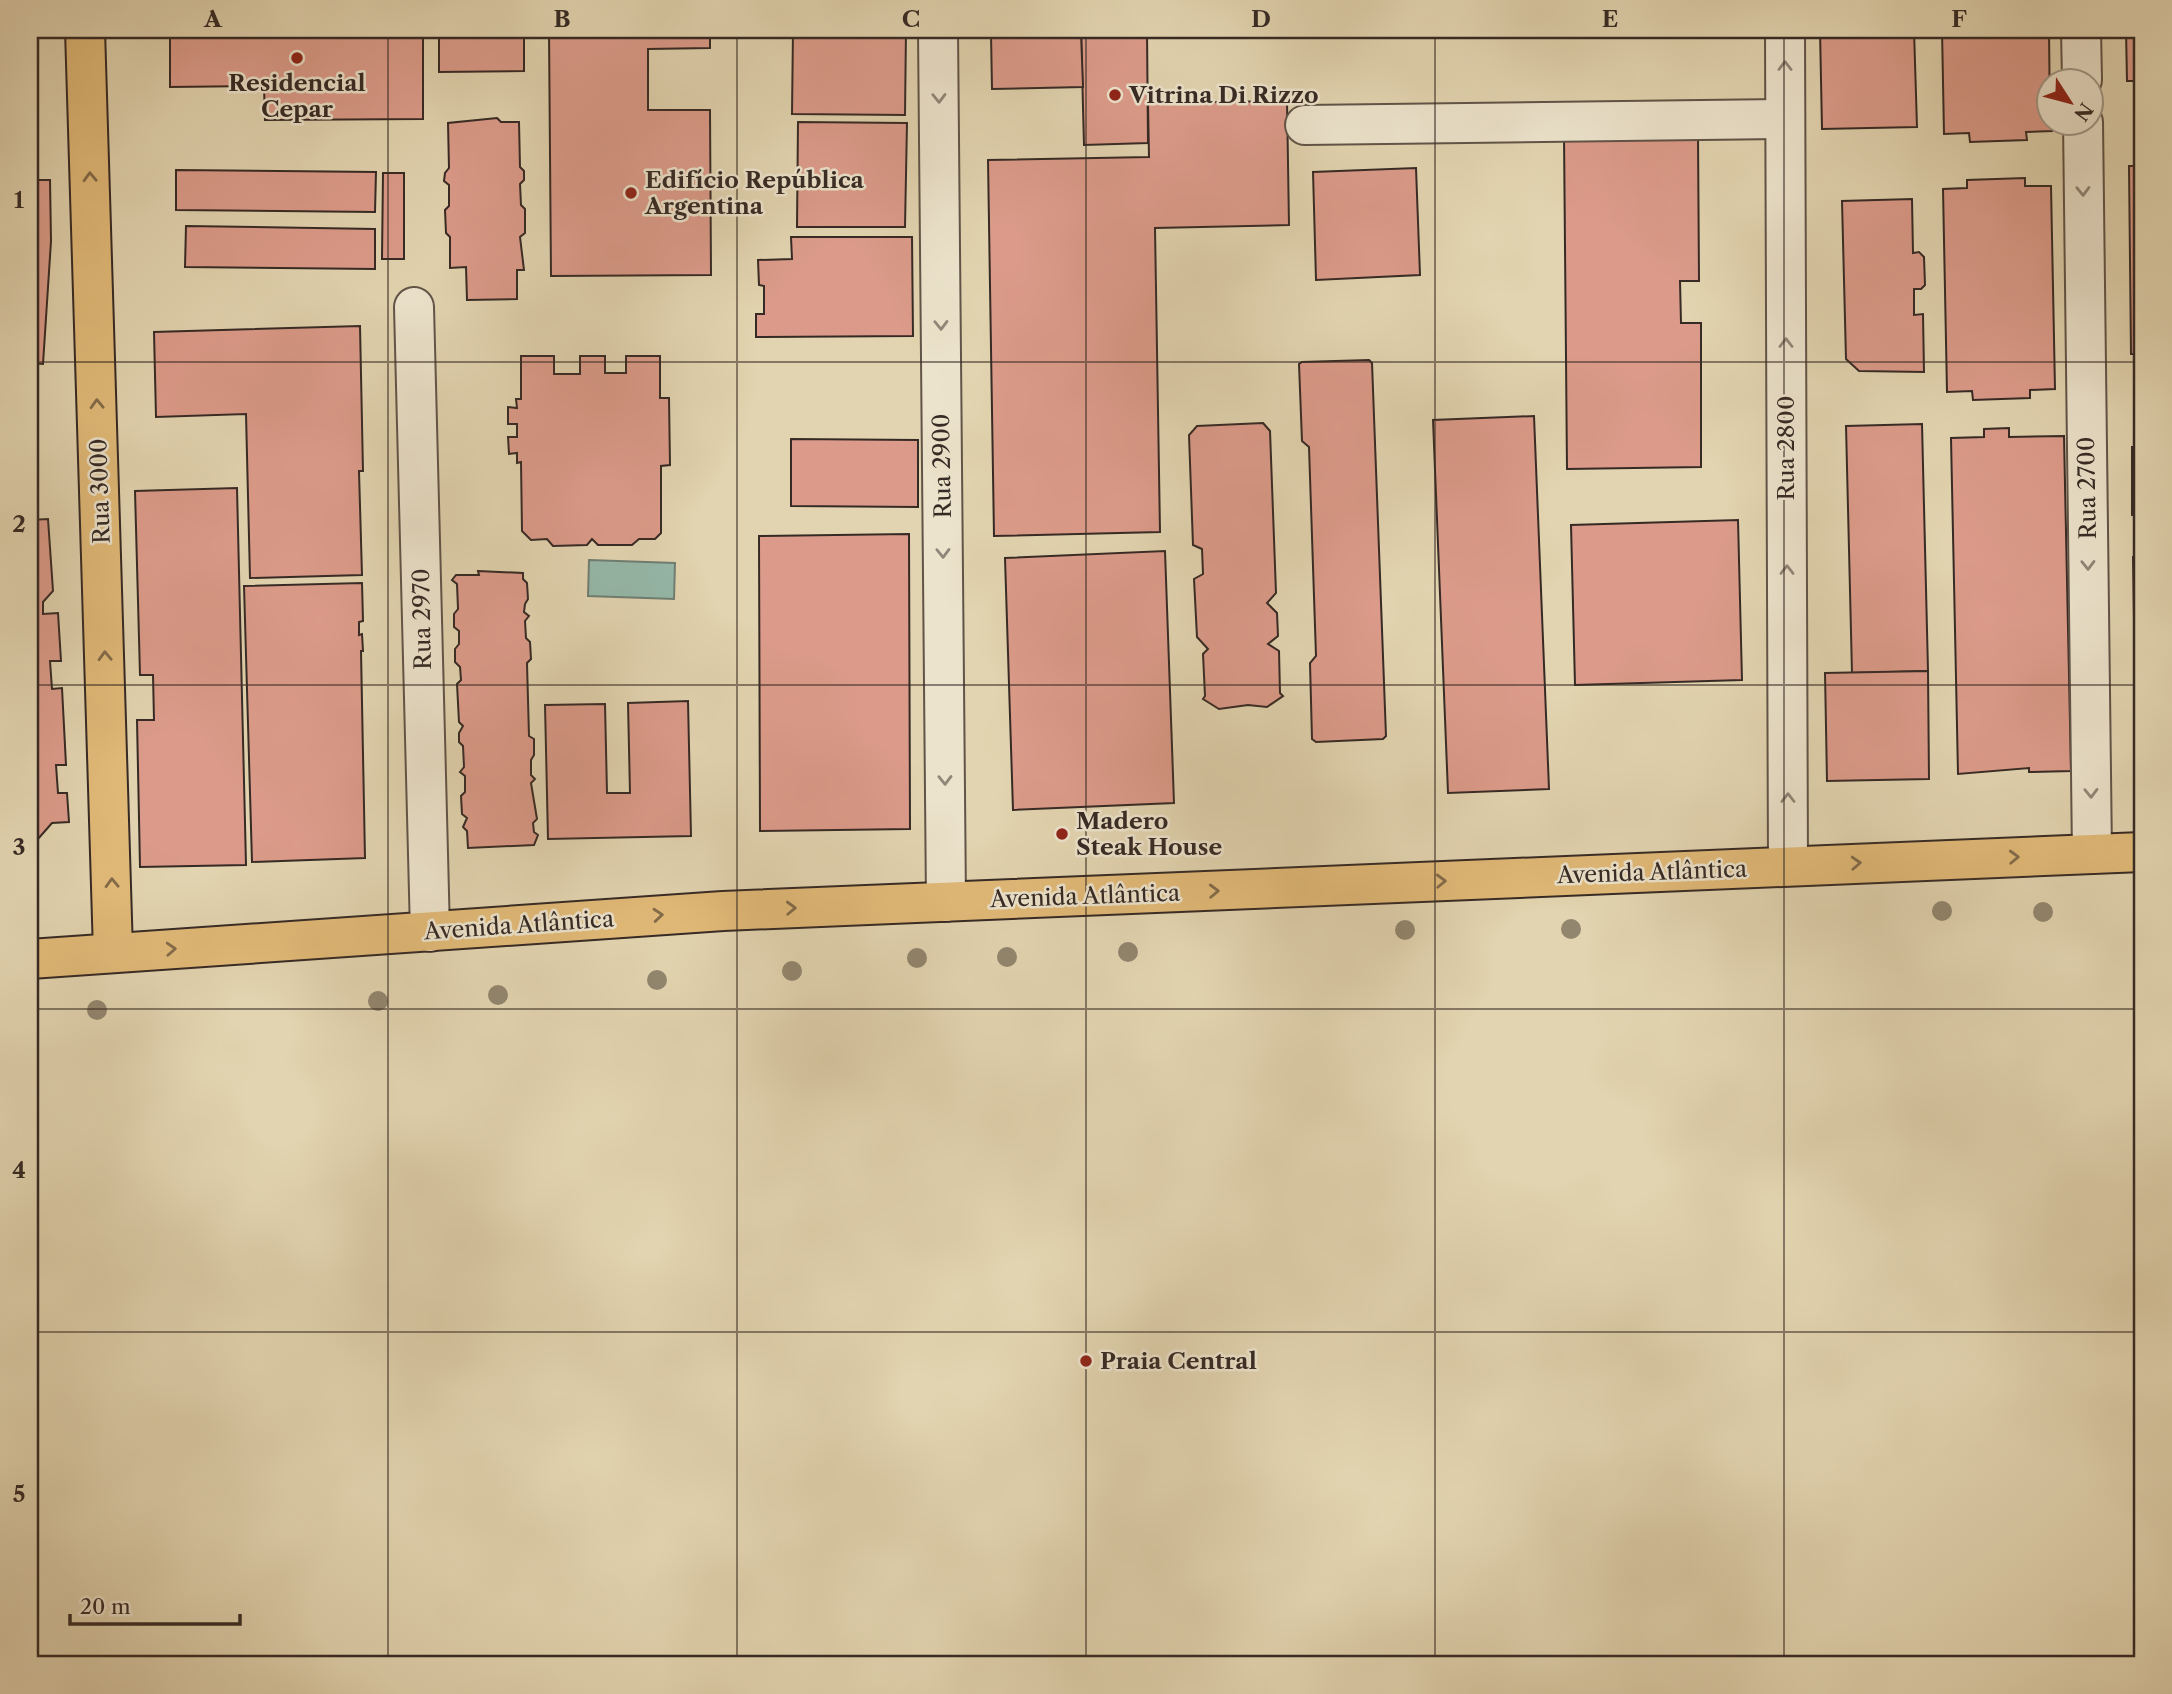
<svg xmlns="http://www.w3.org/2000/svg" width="2172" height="1694" font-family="'Libre Caslon Text',serif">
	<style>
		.water { fill: #95b8a9; stroke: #6f7f74; stroke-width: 2 }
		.building { fill: #dc9b8a; stroke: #362a25; stroke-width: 2 }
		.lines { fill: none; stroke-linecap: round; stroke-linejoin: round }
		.minor-casing { stroke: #615448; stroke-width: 42 }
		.major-casing { stroke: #362a25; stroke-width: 42 }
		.minor { stroke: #ece3cc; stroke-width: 38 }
		.major { stroke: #e1ba78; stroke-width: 38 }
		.tree { fill: #92866e }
		.oneway { stroke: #918678 }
		.oneway2 { stroke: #836b4a }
		.grid { fill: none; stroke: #362a25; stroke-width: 2; stroke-opacity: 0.55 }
		.poi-dot { fill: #8f2418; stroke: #ece3cc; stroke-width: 2.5 }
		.labels { text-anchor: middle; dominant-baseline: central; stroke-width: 5; stroke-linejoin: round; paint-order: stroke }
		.poi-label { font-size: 23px; font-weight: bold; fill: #362a25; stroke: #ece3cc; text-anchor: start }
		.street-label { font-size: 23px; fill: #362a25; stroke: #ece3cc }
		.neatline { fill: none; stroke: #362a25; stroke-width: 2.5 }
		.grid-label { font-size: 23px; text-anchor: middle; font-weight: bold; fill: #362a25 }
	</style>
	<rect width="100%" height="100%" fill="#e2d4b0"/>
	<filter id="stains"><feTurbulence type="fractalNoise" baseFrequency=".00286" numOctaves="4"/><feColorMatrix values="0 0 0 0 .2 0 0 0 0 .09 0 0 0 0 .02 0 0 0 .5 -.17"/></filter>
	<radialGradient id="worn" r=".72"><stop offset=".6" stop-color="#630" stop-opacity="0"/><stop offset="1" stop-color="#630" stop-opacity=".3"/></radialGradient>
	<path class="water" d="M589,560L675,563L674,599L588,596Z"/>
	<g class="building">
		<path d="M170,30H423V119L265,120L264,86L170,87Z"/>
		<path d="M439,30H524V71L439,72Z"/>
		<path d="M549,30H710V48L648,49V110H710L711,275L551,276Z"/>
		<path d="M793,30H906L905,115L792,114Z"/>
		<path d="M981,30H1147L1148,143L1084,145L1081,32L981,34Z"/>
		<path d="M1820,30H1914L1917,127L1822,129Z"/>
		<path d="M1942,30H2049L2050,122H2051L2052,131L2026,132L2027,140L1970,142L1969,133L1944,134Z"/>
		<path d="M2126,30H2142V137H2136L2135,81H2127Z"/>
		<path d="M1081,32L1083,87L992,89L991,34Z"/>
		<path d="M30,33H36L38,122H30Z"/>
		<path d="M1287,101L1289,225L1155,228L1160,532L994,536L988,160L1149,157L1148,103Z"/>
		<path d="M497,118L501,122H519L520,167L524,171V180L520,184L521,205L525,209V233L520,237L524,270H517V299L467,300L466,267L450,268V237L446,233L445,210L449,206V185L444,181L445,173L449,168L448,123Z"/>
		<path d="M798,122L907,123L905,227H797Z"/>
		<path d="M1698,134L1699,281H1680L1681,323H1701V467L1567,469L1564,135Z"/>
		<path d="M2129,166H2142V354H2131Z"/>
		<path d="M1416,168L1420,275L1316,280L1313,172Z"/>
		<path d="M176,170L376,172L375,212L176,210Z"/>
		<path d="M383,173H404V259H382Z"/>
		<path d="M2025,178V186H2051L2055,389L2030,390V398L1973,400L1972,391L1947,392L1943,189L1967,188V180Z"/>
		<path d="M30,180H50L51,241L43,364L30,363Z"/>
		<path d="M1912,199L1913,253L1919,252L1924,257L1925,285L1921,289H1914V315L1923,314L1924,372L1859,371L1846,359L1842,201Z"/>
		<path d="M186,226L375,229V269L185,267Z"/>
		<path d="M791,237H912L913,336L756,337V314H764V286L759,285L758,260L792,259Z"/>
		<path d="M360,326L363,471H359L362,575L250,578L246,414L156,417L154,332Z"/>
		<path d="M521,356H554V374H580V356H605V373H626V356H660V398H669L670,465L661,466V533L655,539H639L632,545H598L592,539L587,545L553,546L547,539L531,540L522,531L521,462L517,463V453L509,454L508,437H517V424H508V407L517,408L516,399H521Z"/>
		<path d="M1369,360L1372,363L1386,736L1383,739L1316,742L1312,739L1310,663L1316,656L1309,447L1302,441L1299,364L1302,362Z"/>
		<path d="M1534,416L1549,789L1448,793L1433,420Z"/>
		<path d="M1263,423L1270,431L1276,593L1267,603L1277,613L1278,636L1268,644L1279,651L1280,693L1283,696L1267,707L1248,705L1219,709L1203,699L1205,696L1203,654L1208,649L1197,637L1194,579L1203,574L1202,549L1193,545L1189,435L1197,426Z"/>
		<path d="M1922,424L1928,671L1852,673L1846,426Z"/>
		<path d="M2009,428V437L2064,436L2071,771L2029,772V768L1958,774L1951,438L1984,437V429Z"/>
		<path d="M791,439L918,440V507L791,506Z"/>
		<path d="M2132,447H2142V514L2132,515Z"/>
		<path d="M237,488L246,865L140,867L137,720H154L153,675H140L135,491Z"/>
		<path d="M48,519L53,591L43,602V614L58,613L61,661H50L52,689L62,688L66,765H56L58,793H67L69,822L52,823L30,848V520Z"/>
		<path d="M1738,520L1742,680L1575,685L1571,525Z"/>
		<path d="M909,534L910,829L760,831L759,536Z"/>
		<path d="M1165,551L1174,803L1013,810L1005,558Z"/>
		<path d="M2133,557H2142V677H2135Z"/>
		<path d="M478,571L523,573V579L527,583L528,599L525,604L524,612L529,616L525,621L526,638L530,642L531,659L527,663L529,736L534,739V755L531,760V775L535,779L531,783L537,819L533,823L534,832L538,835L534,845L468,848L467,831L463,827L467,818L462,814L461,796L465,792V776L460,772L464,767L463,746L459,742V733L463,726L459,722L457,684L461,680L460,667L455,662V649L459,644V631L454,627V614L458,609L457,584L452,580L456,575H479Z"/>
		<path d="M362,583L363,621L359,622V635L362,634L363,651H361L365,858L252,862L244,586Z"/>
		<path d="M1928,671L1929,779L1827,781L1825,673Z"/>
		<path d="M2135,677H2142V786H2136Z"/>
		<path d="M688,701L691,836L548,839L545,705L605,704L607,793H630L628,703Z"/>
	</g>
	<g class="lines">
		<g class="minor-casing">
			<g id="minor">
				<path d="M938,30L946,902"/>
				<path d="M1785,30L1788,866"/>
				<path d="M2081,30L2082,80"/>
				<path d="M2083,122L2092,854"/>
				<path d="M1305,125L1785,119"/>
				<path d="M414,307L430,932"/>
			</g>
		</g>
		<g class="major-casing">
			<g id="major">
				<path d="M85,30L113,952"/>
				<path d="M30,959L723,911L2142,852"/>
			</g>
		</g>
		<use href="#minor" class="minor"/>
		<use href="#major" class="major"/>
	</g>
	<g class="tree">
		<circle cx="1942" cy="911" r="10"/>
		<circle cx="2043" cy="912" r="10"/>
		<circle cx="1571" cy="929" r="10"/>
		<circle cx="1405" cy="930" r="10"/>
		<circle cx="1128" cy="952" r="10"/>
		<circle cx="1007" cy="957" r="10"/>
		<circle cx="917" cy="958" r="10"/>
		<circle cx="792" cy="971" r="10"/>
		<circle cx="657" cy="980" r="10"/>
		<circle cx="498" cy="995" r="10"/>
		<circle cx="378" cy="1001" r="10"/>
		<circle cx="97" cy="1010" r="10"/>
	</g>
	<defs><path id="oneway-chevron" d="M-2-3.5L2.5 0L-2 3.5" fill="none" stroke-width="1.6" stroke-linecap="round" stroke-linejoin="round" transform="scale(1.75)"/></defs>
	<g class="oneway">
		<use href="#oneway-chevron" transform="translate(1785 66) rotate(-90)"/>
		<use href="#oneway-chevron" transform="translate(939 98) rotate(89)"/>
		<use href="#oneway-chevron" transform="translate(2083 191) rotate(89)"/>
		<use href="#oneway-chevron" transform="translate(941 325) rotate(89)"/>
		<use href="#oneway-chevron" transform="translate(1786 343) rotate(-90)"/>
		<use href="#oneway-chevron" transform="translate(943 553) rotate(89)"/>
		<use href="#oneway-chevron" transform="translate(2088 565) rotate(89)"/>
		<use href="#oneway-chevron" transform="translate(1787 570) rotate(-90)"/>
		<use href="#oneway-chevron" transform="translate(945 780) rotate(89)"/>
		<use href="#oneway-chevron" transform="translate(2091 793) rotate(89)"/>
		<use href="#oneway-chevron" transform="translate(1788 798) rotate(-90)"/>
	</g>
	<g class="oneway2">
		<use href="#oneway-chevron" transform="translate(90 177) rotate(-92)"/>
		<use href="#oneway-chevron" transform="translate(97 404) rotate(-92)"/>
		<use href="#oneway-chevron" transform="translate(105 656) rotate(-92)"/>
		<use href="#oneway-chevron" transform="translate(2014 857) rotate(-2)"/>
		<use href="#oneway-chevron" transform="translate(1856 863) rotate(-3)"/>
		<use href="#oneway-chevron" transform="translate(1441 881) rotate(-2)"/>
		<use href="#oneway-chevron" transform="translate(112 883) rotate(-92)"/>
		<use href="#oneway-chevron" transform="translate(1214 891) rotate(-2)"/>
		<use href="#oneway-chevron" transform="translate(791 908) rotate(-2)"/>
		<use href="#oneway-chevron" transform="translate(658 915) rotate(-5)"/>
		<use href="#oneway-chevron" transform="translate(171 949) rotate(-3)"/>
	</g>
	<path class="grid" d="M388,30V1664M737,30V1664M1086,30V1664M1435,30V1664M1784,30V1664M30,362H2142M30,685H2142M30,1009H2142M30,1332H2142"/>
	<g class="poi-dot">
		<circle cx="297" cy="58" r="7"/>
		<circle cx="1115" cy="95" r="7"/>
		<circle cx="631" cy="193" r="7"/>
		<circle cx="1062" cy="834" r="7"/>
		<circle cx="1086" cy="1361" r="7"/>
	</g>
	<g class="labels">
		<g class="poi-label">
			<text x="297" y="83" text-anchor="middle">Residencial<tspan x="297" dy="26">Cepar</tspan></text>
			<text x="1129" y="95">Vitrina Di Rizzo</text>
			<text x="645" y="180">Edifício República<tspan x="645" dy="26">Argentina</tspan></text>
			<text x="1076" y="821">Madero<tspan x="1076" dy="26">Steak House</tspan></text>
			<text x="1100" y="1361">Praia Central</text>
		</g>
		<g class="street-label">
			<text transform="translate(1786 448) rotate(-90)">Rua 2800</text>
			<text transform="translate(942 466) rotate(-91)">Rua 2900</text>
			<text transform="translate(2087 488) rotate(-91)">Rua 2700</text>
			<text transform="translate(100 491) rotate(-92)">Rua 3000</text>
			<text transform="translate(422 619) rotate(-91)">Rua 2970</text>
			<text transform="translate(1652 872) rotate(-2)">Avenida Atlântica</text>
			<text transform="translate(1085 896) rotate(-2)">Avenida Atlântica</text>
			<text transform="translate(519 925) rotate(-4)">Avenida Atlântica</text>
		</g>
	</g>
	<rect width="2172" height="1694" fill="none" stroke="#e2d4b0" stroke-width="77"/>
	<g transform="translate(2070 102) rotate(126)"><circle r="33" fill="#ece3cc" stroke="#a39989" stroke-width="2"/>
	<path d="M0-5L12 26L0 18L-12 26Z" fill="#8f2418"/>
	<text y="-10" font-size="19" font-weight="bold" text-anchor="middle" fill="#362a25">N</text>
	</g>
	<path d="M70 1614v10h170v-10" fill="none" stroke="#362a25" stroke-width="3.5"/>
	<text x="80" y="1614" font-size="21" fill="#362a25" stroke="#ece3cc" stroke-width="5" paint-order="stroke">20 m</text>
	<rect x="38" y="38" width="2096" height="1618" class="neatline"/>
	<g class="grid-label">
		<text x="213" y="27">A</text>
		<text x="562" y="27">B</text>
		<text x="911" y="27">C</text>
		<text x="1261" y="27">D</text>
		<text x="1610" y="27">E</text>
		<text x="1959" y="27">F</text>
		<text x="19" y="208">1</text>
		<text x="19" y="532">2</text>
		<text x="19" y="855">3</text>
		<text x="19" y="1178">4</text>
		<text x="19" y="1502">5</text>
	</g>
	<rect width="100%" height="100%" filter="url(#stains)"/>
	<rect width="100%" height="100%" fill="url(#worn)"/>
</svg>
